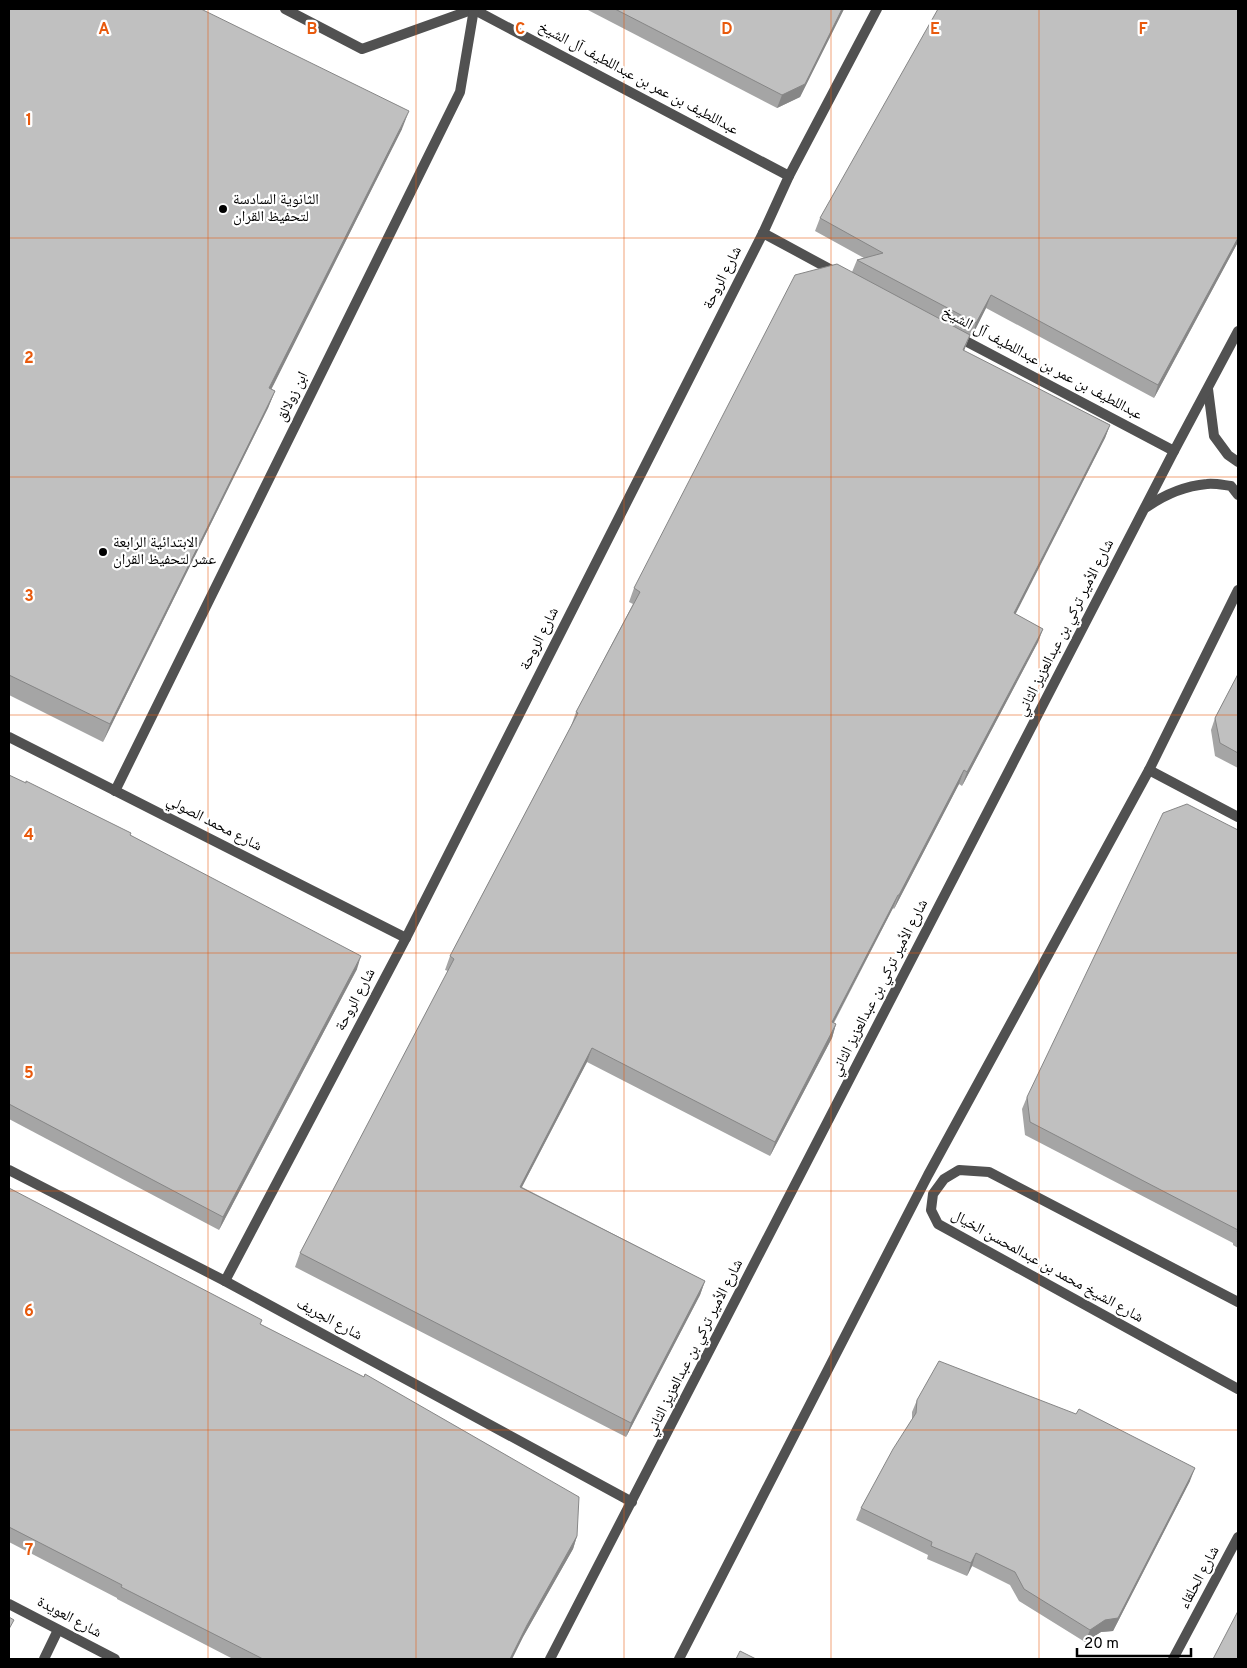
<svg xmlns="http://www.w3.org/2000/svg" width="1247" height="1668" font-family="Overpass,'Noto Naskh Arabic',sans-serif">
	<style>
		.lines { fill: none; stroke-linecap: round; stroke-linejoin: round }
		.minor { stroke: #515151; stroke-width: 10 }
		.tertiary { stroke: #515151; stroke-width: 10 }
		.wall { fill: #a5a5a5 }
		.shaded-wall { fill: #868686 }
		.building { fill: #c0c0c0; stroke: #868686 }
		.grid { fill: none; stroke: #e8590c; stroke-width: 1; stroke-opacity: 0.55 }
		.poi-dot { fill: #000; stroke: #fff; stroke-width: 2 }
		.labels { text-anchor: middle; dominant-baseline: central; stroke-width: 4.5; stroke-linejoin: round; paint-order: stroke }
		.street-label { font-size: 15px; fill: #000; stroke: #fff }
		.poi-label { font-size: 15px; fill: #000; stroke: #fff; text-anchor: start }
		.grid-label { font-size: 16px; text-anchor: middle; font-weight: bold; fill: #e8590c; stroke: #fff; stroke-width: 4.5; stroke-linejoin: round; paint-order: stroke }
	</style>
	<rect width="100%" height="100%" fill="#fff"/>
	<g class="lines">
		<g class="minor">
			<path d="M285,9L362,49L474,9"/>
			<path d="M473,9L789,176"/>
			<path d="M763,233L837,273"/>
			<path d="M956,336L1174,451"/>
			<path d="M9,737L406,938"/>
			<path d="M1149,770L1238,817"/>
			<path d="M115,791L460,92L474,9"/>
			<path d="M9,1170L225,1281L632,1502"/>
			<path d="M225,1281L406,938L763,233L789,176L877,9"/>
			<path d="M1238,1302L989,1172L959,1170L944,1179L933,1194L931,1210L938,1224L1238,1389"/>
			<path d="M9,1604L115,1659"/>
			<path d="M44,1659L58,1630"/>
			<path d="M1173,1659L1238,1537"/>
		</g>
		<g class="tertiary">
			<path d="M1208,389L1214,436L1228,455L1238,462"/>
			<path d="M1147,507C1164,495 1185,486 1207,484C1214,483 1223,485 1231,486L1238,495"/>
			<path d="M550,1659L1174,451L1238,331"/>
			<path d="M679,1659L928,1175L1149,770L1238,590"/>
		</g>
	</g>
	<g class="wall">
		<path d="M9,9L402,129L271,389L275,391L268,408L103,742L9,695Z"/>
		<path d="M586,9H844L800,97L777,108Z"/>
		<path d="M1238,9V242L1154,398L986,308L972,336L970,335L964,351L1110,425L1105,438L1015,614L1043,629L1038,642L962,786L959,784L894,909L893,908L834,1023L836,1024L832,1038L770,1156L587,1062L522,1187L705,1281L700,1295L626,1437L295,1267L300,1253L448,971L445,970L450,956L571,726L576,712L633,604L629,602L634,588L852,272L857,260L864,258L815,231L820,218Z"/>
		<path d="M1238,674V768L1215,756L1211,730L1215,718Z"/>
		<path d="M9,775L130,835L357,969L219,1230L9,1119Z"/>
		<path d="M1238,830V1248L1233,1245V1243L1025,1135L1022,1109L1027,1097Z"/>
		<path d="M9,1188L260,1324L577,1536L573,1549L523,1637L512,1659H233L117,1599V1598L9,1542Z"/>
		<path d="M917,1400L1190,1481L1113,1631L1101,1632L1085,1642L1019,1601L1010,1585L972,1566L967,1576L927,1559L928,1555L856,1520L861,1508L912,1420V1412Z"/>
	</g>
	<g class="shaded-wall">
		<path d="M842,9H844L800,97L777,108L782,95Z"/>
		<path d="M409,111L402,129L263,406L269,388Z"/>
		<path d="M1238,238V242L1154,398L1158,385Z"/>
		<path d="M991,295L986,308L972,336L976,323Z"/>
		<path d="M970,335L965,348L958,363L963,350Z"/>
		<path d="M275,391L268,408L103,742L110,724Z"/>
		<path d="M1110,425L1105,438L1009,627L1014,613Z"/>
		<path d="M1043,629L1038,642L962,786L967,772Z"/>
		<path d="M964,770L959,784L894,909L899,895Z"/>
		<path d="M898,895L893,908L827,1035L832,1022Z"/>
		<path d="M361,956L357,969L219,1230L223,1217Z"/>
		<path d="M836,1024L832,1038L770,1156L775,1142Z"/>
		<path d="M592,1048L587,1062L515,1200L520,1187Z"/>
		<path d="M705,1281L700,1295L626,1437L631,1423Z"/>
		<path d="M1195,1468L1190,1481L1113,1631L1101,1632L1085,1642L1090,1630Z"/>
		<path d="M577,1536L573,1549L523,1637L512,1659H510L527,1625Z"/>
		<path d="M976,1553L972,1566L967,1576L971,1563Z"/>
	</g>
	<g class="building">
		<path d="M9,9H201L409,111L269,388L275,391L110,724L9,675Z"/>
		<path d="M615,9H842L805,84L782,95Z"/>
		<path d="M938,9H1238V238L1158,385L991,295L976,323L857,260L883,253L820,218Z"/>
		<path d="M837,264L970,335L963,350L1110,425L1014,613L1043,629L967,772L964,770L899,895H898L832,1022L836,1024L775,1142L592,1048L520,1187L705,1281L631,1423L300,1253L454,959L450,956L578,713L576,712L640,592L634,588L795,275Z"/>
		<path d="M1238,674V753L1220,743L1215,718Z"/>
		<path d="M9,775L26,783V781L131,833L130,835L361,956L223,1217L9,1104Z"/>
		<path d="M1187,804L1238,830V1233L1237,1232L1238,1230L1030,1122L1027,1097L1163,813Z"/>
		<path d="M9,1188L262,1320L260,1324L364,1377L365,1374L579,1497L577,1536L527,1625L510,1659H263L121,1587L122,1585L9,1527Z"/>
		<path d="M939,1361L1076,1414L1079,1409L1195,1468L1118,1618L1105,1620L1090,1630L1024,1589L1015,1572L976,1553L971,1563L931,1546L932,1542L861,1508L893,1449L916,1413L917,1400Z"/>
		<path d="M1238,1611V1659H1213Z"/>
		<path d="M9,1617L14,1620L9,1629Z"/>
		<path d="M740,1651L756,1659H736Z"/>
	</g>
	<path class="grid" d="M208,9V1659M416,9V1659M624,9V1659M831,9V1659M1039,9V1659M9,238H1238M9,477H1238M9,715H1238M9,953H1238M9,1191H1238M9,1430H1238"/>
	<g class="poi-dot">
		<circle cx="223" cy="209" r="5"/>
		<circle cx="103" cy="552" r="5"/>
	</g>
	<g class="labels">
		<g class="street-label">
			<text transform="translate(638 79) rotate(28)">عبداللطيف بن عمر بن عبداللطيف آل الشيخ</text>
			<text transform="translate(723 278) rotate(-63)">شارع الروحة</text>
			<text transform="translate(1042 364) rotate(28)">عبداللطيف بن عمر بن عبداللطيف آل الشيخ</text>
			<text transform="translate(293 397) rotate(-64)">ابن زولالق</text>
			<text transform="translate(1066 628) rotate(-63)">شارع الأمير تركي بن عبدالعزيز الثاني</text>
			<text transform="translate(540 639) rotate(-63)">شارع الروحة</text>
			<text transform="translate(214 824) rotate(27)">شارع محمد الصولي</text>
			<text transform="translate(880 988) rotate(-63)">شارع الأمير تركي بن عبدالعزيز الثاني</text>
			<text transform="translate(356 1000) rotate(-62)">شارع الروحة</text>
			<text transform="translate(1047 1267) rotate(29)">شارع الشيخ محمد بن عبدالمحسن الخيال</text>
			<text transform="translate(329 1320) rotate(28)">شارع الجريف</text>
			<text transform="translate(695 1348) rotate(-63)">شارع الأمير تركي بن عبدالعزيز الثاني</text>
			<text transform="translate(1200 1578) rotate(-62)">شارع الحلقاء</text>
			<text transform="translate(69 1618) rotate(28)">شارع العويدة</text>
		</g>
		<g class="poi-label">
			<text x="233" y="200">الثانوية السادسة<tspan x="233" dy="17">لتحفيظ القران</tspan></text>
			<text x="113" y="543">الابتدائية الرابعة<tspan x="113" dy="17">عشر لتحفيظ القران</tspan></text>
		</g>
	</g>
	<g class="grid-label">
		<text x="104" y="34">A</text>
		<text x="312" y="34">B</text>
		<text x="520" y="34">C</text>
		<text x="727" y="34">D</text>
		<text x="935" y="34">E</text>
		<text x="1143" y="34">F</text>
		<text x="29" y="125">1</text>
		<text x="29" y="363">2</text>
		<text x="29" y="601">3</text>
		<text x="29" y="840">4</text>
		<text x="29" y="1078">5</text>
		<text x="29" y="1316">6</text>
		<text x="29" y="1555">7</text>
	</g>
	<rect width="1247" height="1668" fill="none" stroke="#000000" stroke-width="20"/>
	<path d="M1077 1648v8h114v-8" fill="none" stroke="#000000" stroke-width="2.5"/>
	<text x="1084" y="1648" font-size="15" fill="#000000" stroke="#ffffff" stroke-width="4" paint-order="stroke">20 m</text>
</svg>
